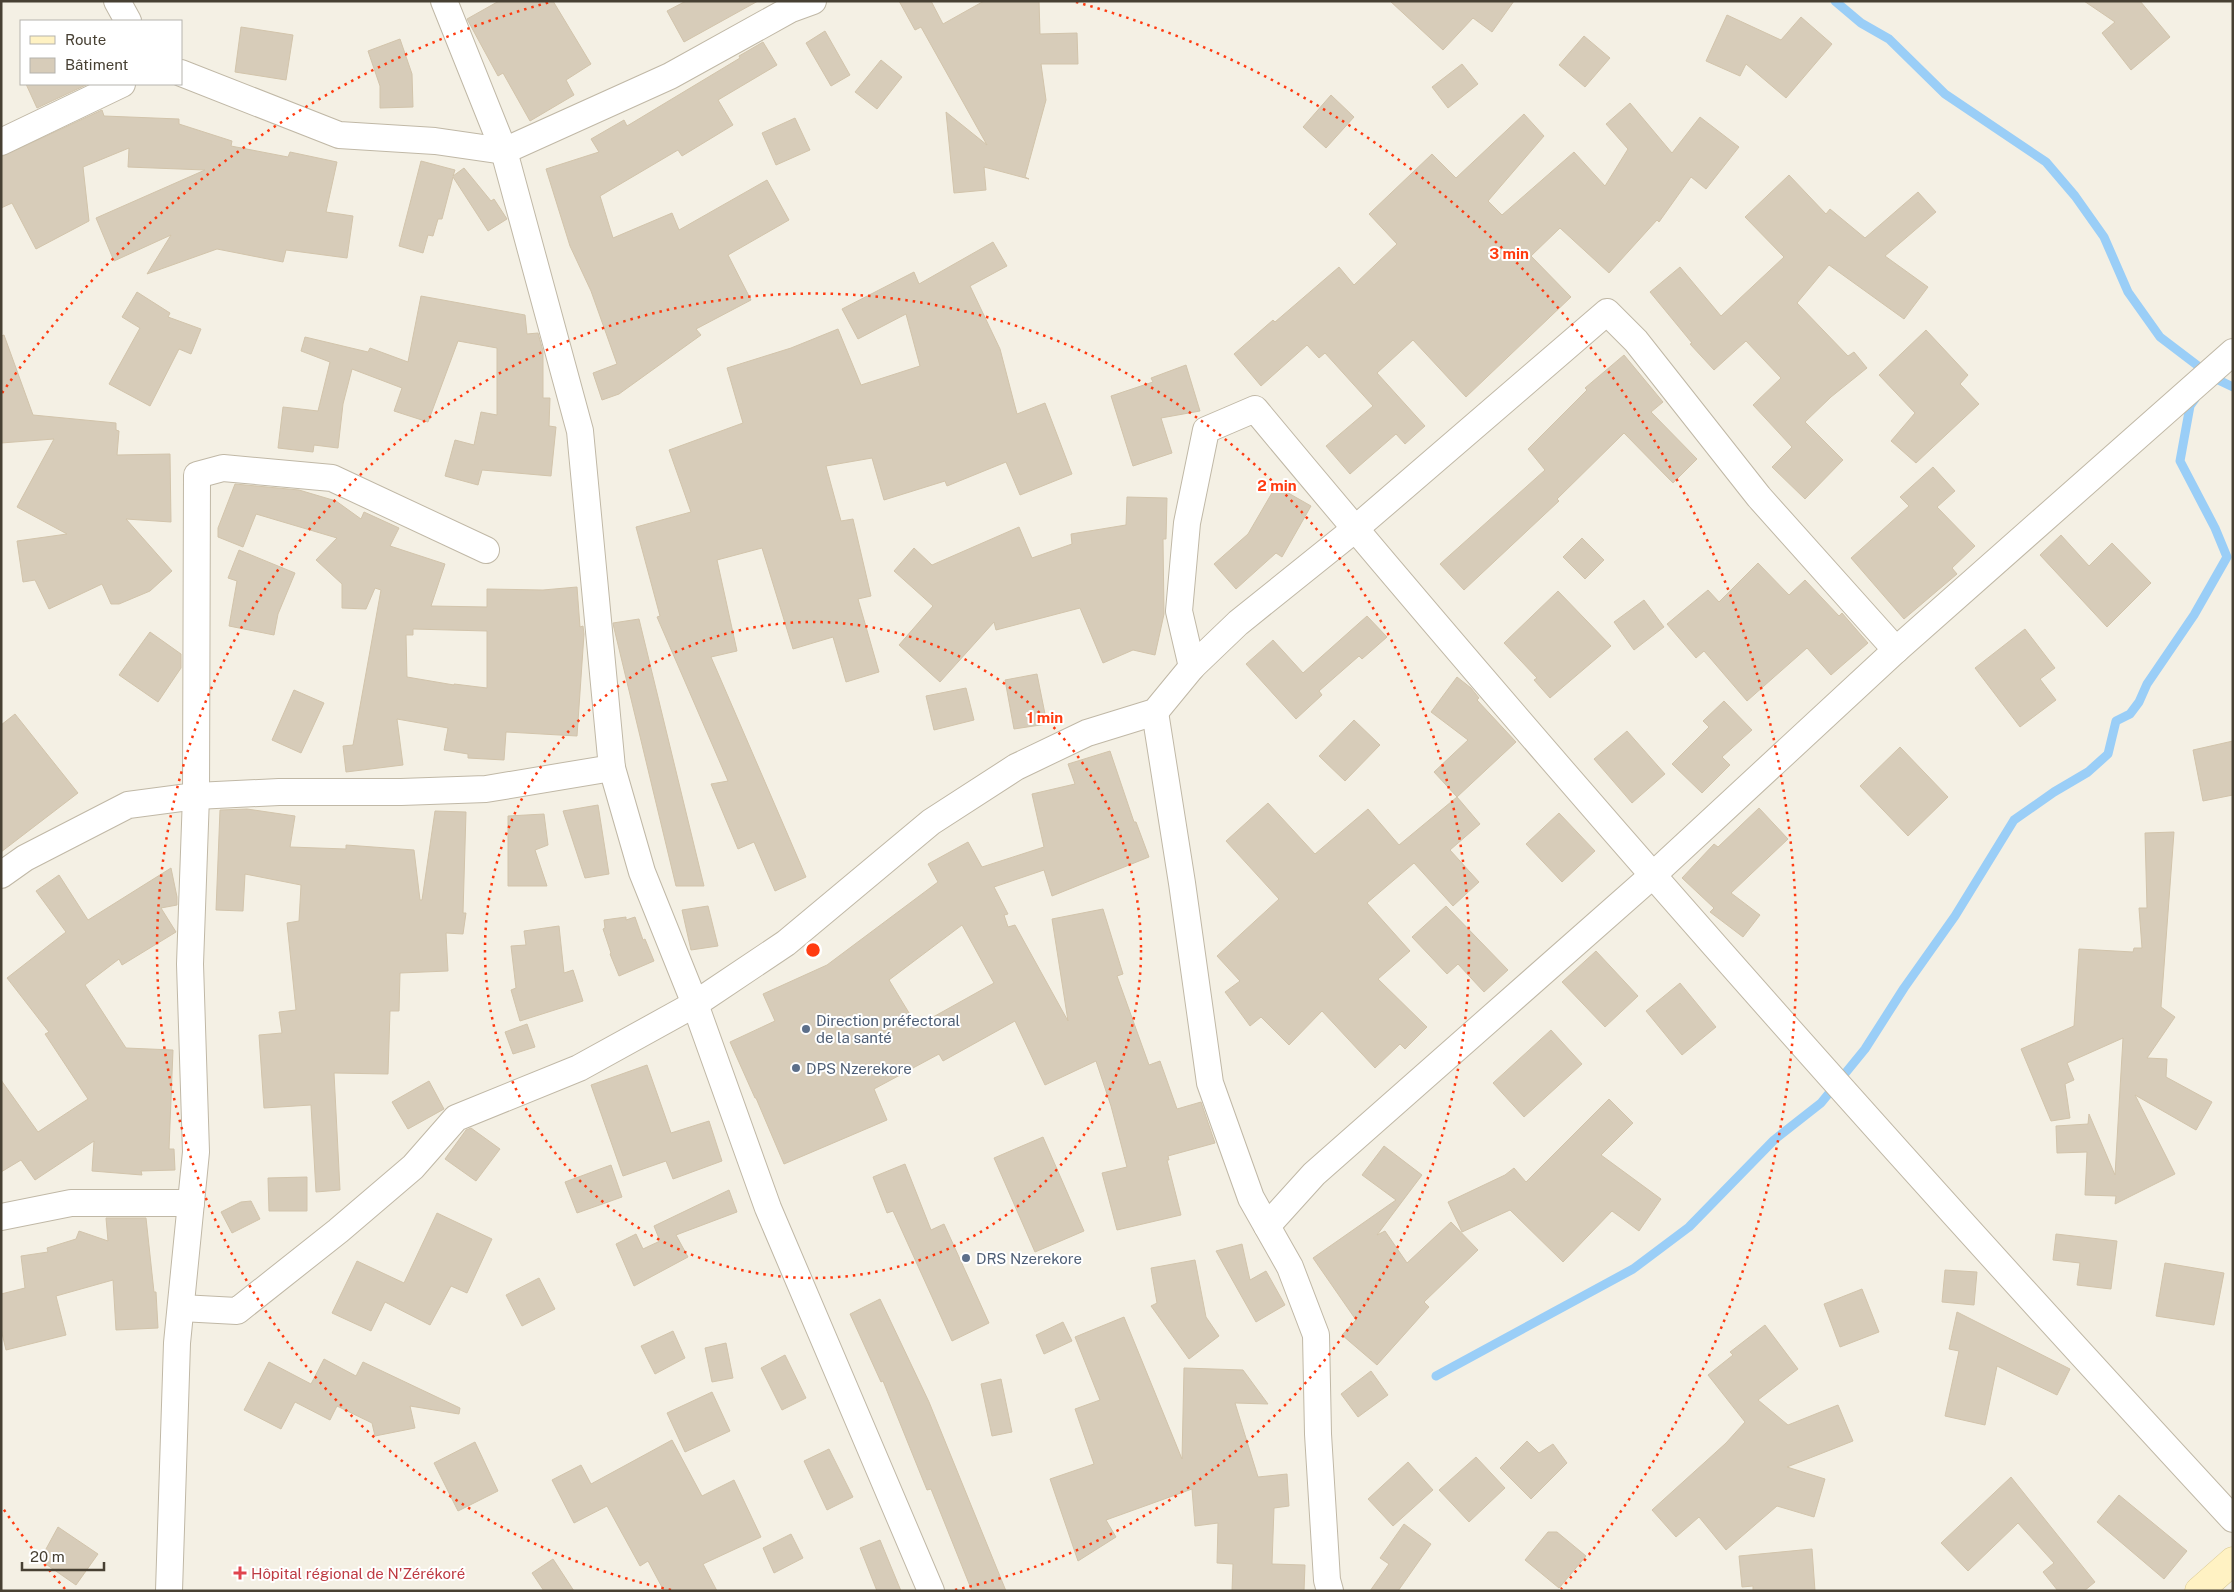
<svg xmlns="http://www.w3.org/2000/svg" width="2234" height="1592" font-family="'Public Sans',sans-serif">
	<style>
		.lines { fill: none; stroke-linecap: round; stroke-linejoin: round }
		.stream { stroke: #9acef7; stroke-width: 9 }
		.building { fill: #d7ccb9; stroke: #d2c4ab; fill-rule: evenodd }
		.street-casing { stroke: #c0b8a6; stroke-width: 28 }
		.secondary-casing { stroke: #d8c78f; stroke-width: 29 }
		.street { stroke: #fff; stroke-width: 26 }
		.secondary { stroke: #fff2c3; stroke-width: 28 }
		.ring { fill: none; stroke: #ff3b10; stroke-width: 2.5; stroke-dasharray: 2.5 5 }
		.service-dot { fill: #5c6f8a; stroke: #fff; stroke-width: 2 }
		.health-dot { fill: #e0444e; stroke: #fff; stroke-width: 2 }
		.labels { text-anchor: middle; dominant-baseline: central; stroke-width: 4; stroke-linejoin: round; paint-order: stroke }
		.service-label { font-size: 15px; fill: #4e5e75; stroke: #fff; text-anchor: start }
		.health-label { font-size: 15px; fill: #be3a42; stroke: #fff; text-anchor: start }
		.centre { fill: #ff3b10; stroke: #fff; stroke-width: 2.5 }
		.ring-label { font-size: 15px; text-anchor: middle; font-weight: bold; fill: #ff3b10; stroke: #fff; stroke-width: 4; stroke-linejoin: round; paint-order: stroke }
	</style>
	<rect width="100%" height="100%" fill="#f4f0e4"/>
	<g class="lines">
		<g class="stream">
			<path d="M1835,1L1861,23L1889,39L1945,94L2046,162L2075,196L2104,237L2128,292L2160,337L2206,372"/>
			<path d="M2212,377L2233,387"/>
			<path d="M1436,1376L1633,1269L1689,1227L1774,1140L1821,1103L1865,1049L1904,988L1955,916L2014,820L2054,792L2088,772L2108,754L2116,721L2130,714L2139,702L2147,684L2194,615L2227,557L2215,528L2180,461L2190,406L2195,399"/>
		</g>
	</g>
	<g class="building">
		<path d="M499,1H553L591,64L566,80L574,95L530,121L503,73L498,76L467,19Z"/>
		<path d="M686,1H758L684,42L667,11Z"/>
		<path d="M899,1H931L943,24L984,1H1039L1040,34L1077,33L1078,64H1041L1046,100L1025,177L1029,179L984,167L986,190L954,193L946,112L987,145L921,27L915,30Z"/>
		<path d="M1390,1H1514L1492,32L1473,18L1443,50Z"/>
		<path d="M2084,1H2140L2170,37L2131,70L2102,33L2115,22Z"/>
		<path d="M1727,15L1781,40L1801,17L1832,44L1786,98L1746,64L1740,76L1706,61Z"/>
		<path d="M241,27L293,35L286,80L235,72Z"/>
		<path d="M825,31L850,75L831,86L806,43Z"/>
		<path d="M1584,36L1610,58L1585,87L1559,65Z"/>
		<path d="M400,39L412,74L413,107L380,108V86L368,51Z"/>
		<path d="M763,42L777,65L718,100L733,125L682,156L678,150L600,196L613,238L672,213L679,230L767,180L789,220L728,255L751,300L696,329L701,335L619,394L602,400L593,373L617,364L591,291L570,246L546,169L599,152L591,139L624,120L627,126L740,58L739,56Z"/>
		<path d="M881,60L902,77L877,109L855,92Z"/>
		<path d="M1462,64L1478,84L1448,108L1432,87Z"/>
		<path d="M26,84H88L37,108Z"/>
		<path d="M1331,95L1354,117L1326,148L1303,127Z"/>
		<path d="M1630,103L1672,153L1700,117L1739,147L1706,189L1691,177L1659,222L1657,220L1609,273L1560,228L1531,256L1571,297L1466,397L1413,340L1377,373L1425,426L1405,444L1396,434L1350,474L1326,446L1373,406L1325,353L1319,358L1307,345L1261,386L1234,354L1273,320L1275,322L1339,267L1354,285L1397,244L1369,214L1432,154L1456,178L1524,114L1544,136L1488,201L1502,215L1574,152L1605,186L1628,149L1606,124Z"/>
		<path d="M102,110L104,116L179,119V124L232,141L231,146L288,157L290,152L337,162L326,212L353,216L347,258L286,250L283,262L217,249L147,274L171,235L114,261L96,218L205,170L128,167L129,148L83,167L89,221L36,249L12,203L1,208V157Z"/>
		<path d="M795,118L810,150L776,165L762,133Z"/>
		<path d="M421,161L455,170L453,176L464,168L491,201L494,199L507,219L488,231L453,177L442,219H438L433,236L428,235L423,253L399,246Z"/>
		<path d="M1789,175L1826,214L1830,209L1865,238L1918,192L1936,212L1885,256L1928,287L1904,319L1829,265L1797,303L1848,356L1854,352L1867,368L1831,397L1805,422L1843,460L1805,499L1772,467L1792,447L1753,405L1781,378L1746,341L1714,370L1690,344L1692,343L1650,292L1680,267L1721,316L1784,257L1745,217Z"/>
		<path d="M993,242L1007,266L970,286L1000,349L1017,414L1045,403L1072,474L1020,495L1006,462L947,486L945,481L884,500L872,458L826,466L841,521L853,519L871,596L858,599L879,672L846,682L833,637L793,649L762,548L717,560L737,651L711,657L806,877L775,891L754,842L738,849L711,784L728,781L657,617L660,616L636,527L691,512L669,450L743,423L727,368L791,348L838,329L861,385L920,366L906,314L858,339L842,309L914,272L919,284Z"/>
		<path d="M137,292L170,313L168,317L201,329L191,354L179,349L150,406L109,384L140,328L122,317Z"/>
		<path d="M421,296L525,315L527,334L538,333L543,351V398H550L549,426L556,427L551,476L482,470L478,485L445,476L455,440L474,445L481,412L497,415V348L458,341L428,422L394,411L402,388L352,369L343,404L338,448L314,445L313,452L278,448L283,407L318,411L330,362L301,351L305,337L368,352L370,348L408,362Z"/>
		<path d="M1926,330L1968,375L1960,384L1979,404L1916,463L1891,441L1915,413L1879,375Z"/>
		<path d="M4,335L33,415L116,423V430L119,431L117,455L170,454L171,522L126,519L172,571L150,591L119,604H111L102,584L49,609L35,580L23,582L17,541L67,534L17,507L54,439L1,443V336Z"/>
		<path d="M1624,355L1663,402L1651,412L1697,459L1673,483L1624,433L1557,499L1559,501L1464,590L1440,564L1545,470L1528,449L1587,390L1585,388Z"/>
		<path d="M1186,365L1200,411L1161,418L1172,453L1133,466L1111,396L1153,382L1151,378Z"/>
		<path d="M1933,467L1955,491L1937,507L1975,546L1952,568L1957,574L1904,619L1851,558L1909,506L1900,497Z"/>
		<path d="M235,484L299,490L336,501L361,519L364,512L399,528L390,546L445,564L431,606L487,607V589L543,590L577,587L580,627L583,626L584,634L577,736L506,732L504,760L468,758V754L444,750L448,728L397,719L403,765L346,772L343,746L353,745L381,590L375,588L366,609L342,608V584L316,560L337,538L256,514L243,547L218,537V528ZM413,629L487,631V688L454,684V685L407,677L406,635H413Z"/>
		<path d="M1276,486L1311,506L1282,557L1276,553L1236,589L1214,564L1248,534Z"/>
		<path d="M1127,497L1167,498L1166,539H1163L1164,614L1155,655L1133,650L1103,663L1080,608L996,630L994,622L940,682L899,645L933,606L894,571L914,548L932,565L1019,527L1032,558L1072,544L1071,534L1126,525Z"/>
		<path d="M2061,535L2089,566L2112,543L2151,583L2107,627L2040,555Z"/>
		<path d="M1582,538L1604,560L1585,579L1563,557Z"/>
		<path d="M239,550L295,573L278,614L274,635L229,626L237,581L228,578Z"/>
		<path d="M1758,563L1789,595L1805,580L1839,616L1842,613L1868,643L1831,675L1807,648L1747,701L1704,651L1696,658L1667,624L1708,590L1719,602Z"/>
		<path d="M1558,591L1611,646L1550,698L1534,680L1537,678L1504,643Z"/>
		<path d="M1644,600L1664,627L1634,650L1614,622Z"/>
		<path d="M1367,616L1387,637L1362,659L1359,656L1319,691L1322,695L1296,719L1246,664L1273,640L1303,673Z"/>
		<path d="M639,619L683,800L704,886H676L614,628L613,623Z"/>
		<path d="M2025,629L2055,668L2040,679L2056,700L2020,727L1975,668Z"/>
		<path d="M150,632L181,654V668L158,702L119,675Z"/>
		<path d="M1037,674L1047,724L1014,729L1005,680Z"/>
		<path d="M1457,677L1471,688L1479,698L1477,700L1516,742L1457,797L1434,772L1468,740L1431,712Z"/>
		<path d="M966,688L974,720L934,730L926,696Z"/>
		<path d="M294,690L324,703L301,753L272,740Z"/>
		<path d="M1724,701L1752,730L1722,757L1730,765L1702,793L1672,764L1709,727L1703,721Z"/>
		<path d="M15,714L78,793L1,852V725Z"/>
		<path d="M1354,720L1380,745L1345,781L1319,756Z"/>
		<path d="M1627,731L1665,774L1632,803L1594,759Z"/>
		<path d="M2233,741V795L2203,801L2193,750Z"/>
		<path d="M1900,747L1948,797L1908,836L1860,786Z"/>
		<path d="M1110,751L1134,822H1136L1149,857L1052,896L1044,870L994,887L1008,914L1004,915L1008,927L1015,925L1068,1021L1052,919L1103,909L1123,974L1117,976L1149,1065L1160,1061L1177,1109L1201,1102L1215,1143L1168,1156L1169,1160H1167L1181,1215L1117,1230L1102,1173L1127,1167L1111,1106L1096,1061L1045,1085L1015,1021L943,1061L939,1054L874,1089L887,1120L784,1164L756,1098H755L730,1042L775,1021L763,994L827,965L938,882L928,864L968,842L982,867L1044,847L1032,794L1075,784L1068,764ZM962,925L994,983L917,1026L889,980Z"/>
		<path d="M1457,797L1480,824L1450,850L1479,882L1453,906L1414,863L1367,903L1410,951L1378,979L1427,1027L1405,1049L1400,1044L1375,1068L1322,1011L1289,1045L1261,1017L1250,1026L1225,992L1240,981L1217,956L1279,899L1226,841L1268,803L1315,854L1368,809L1399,845Z"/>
		<path d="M598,805L609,874L585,878L563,811Z"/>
		<path d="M1759,808L1788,839L1731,893L1760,915L1743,937L1710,912L1714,908L1682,878L1714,844L1718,847Z"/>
		<path d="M247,809L295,816L290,847L346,849V845L414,850L420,900H422L435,811L466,812L463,913H466L463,934L446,933L448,971L400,973L399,1011H390L388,1074L334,1073L340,1190L316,1192L311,1105L264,1108L259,1035L282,1033L279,1012L296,1010L287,923L299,921L301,885L245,874L243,911L216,910L220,810Z"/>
		<path d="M1559,813L1595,851L1562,882L1526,844Z"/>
		<path d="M544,814L548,845L535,850L547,886H508V816Z"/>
		<path d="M2174,832L2161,1007L2175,1017L2147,1058L2167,1059L2166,1077L2212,1102L2196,1130L2135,1095L2175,1174L2115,1204L2116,1196L2085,1195L2087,1152L2057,1153L2056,1126L2088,1124L2089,1114L2115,1175L2123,1038L2067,1063L2074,1080L2065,1084L2070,1118L2051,1121L2021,1049L2074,1026L2079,949L2133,952L2134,948H2142L2139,908H2147L2145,833Z"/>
		<path d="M171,868L177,897V905L161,908L176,932L122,965L119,959L85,985L126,1048L173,1050L169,1149H174L175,1170L141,1171L142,1175L92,1171L94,1141L35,1180L21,1160L1,1172V1080L38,1132L88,1099L45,1034L49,1032L7,978L66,932L36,891L59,875L88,920Z"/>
		<path d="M708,906L718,946L691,950L682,910Z"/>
		<path d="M1446,906L1508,970L1484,992L1458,964L1447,974L1412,937Z"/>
		<path d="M626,917V920L635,917L643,940L645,939L654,961L619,976L610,954L611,953L603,929L605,928L604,920Z"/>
		<path d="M559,926L564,973L573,970L583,1001L520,1021L511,990L516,988L511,946L526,945L524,931Z"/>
		<path d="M1596,951L1638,996L1605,1027L1562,982Z"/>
		<path d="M1680,983L1716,1027L1682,1055L1646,1011Z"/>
		<path d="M527,1024L535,1047L513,1054L505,1032Z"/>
		<path d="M1551,1030L1582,1064L1524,1117L1493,1083Z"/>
		<path d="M647,1065L671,1133L709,1121L722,1161L673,1179L666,1161L623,1176L591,1085Z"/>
		<path d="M429,1081L444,1109L408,1129L392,1102Z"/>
		<path d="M1609,1099L1633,1123L1601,1155L1661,1199L1639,1231L1612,1211L1563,1262L1510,1210L1462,1232L1448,1202L1505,1175L1514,1168L1526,1182Z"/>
		<path d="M471,1128L500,1149L476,1181L445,1159L466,1130Z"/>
		<path d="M1043,1137L1084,1231L1035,1252L994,1158Z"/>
		<path d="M1384,1146L1422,1175L1377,1235L1385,1231L1407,1263L1451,1222L1478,1250L1424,1302L1429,1307L1377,1365L1342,1335L1356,1320L1313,1258L1396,1200L1362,1175Z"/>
		<path d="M905,1164L931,1230L944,1224L989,1323L952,1341L893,1211L887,1213L873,1177Z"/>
		<path d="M611,1165L622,1197L577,1213L565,1182Z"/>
		<path d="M307,1177V1211H269L268,1178Z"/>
		<path d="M729,1190L737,1212L676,1235L688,1257L634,1286L616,1244L636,1234L643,1249L660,1241L654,1226Z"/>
		<path d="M251,1201L260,1219L232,1233L221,1212L241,1202Z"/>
		<path d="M437,1213L492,1239L467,1293L451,1286L430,1325L385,1302L371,1331L332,1313L357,1261L404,1283Z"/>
		<path d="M106,1218H146L154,1292H156L158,1328L116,1330L113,1280L56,1296L66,1335L6,1350L1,1329V1294L25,1288L21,1256L48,1252L47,1248L76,1239L79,1231L108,1241Z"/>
		<path d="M2056,1234L2117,1241L2111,1289L2077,1285L2080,1263L2053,1260Z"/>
		<path d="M1242,1244L1250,1280L1266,1271L1285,1305L1256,1322L1216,1251Z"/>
		<path d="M1195,1260L1206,1317L1219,1336L1189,1359L1151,1306L1157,1303L1151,1268Z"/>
		<path d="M2165,1263L2224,1273L2214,1325L2156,1316Z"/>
		<path d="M1945,1270L1977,1272L1974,1305L1942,1302Z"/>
		<path d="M539,1278L555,1309L522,1326L506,1295Z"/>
		<path d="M1862,1289L1879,1332L1840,1347L1824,1304Z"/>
		<path d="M880,1299L929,1402L1006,1591H972L931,1489L927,1490L883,1381L881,1382L850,1314Z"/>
		<path d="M1957,1312L2070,1369L2057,1395L1997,1366L1985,1425L1945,1416L1959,1351L1949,1349Z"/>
		<path d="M1124,1317L1182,1459L1184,1368L1243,1370L1268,1404L1235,1403L1258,1477L1287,1474L1289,1506L1274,1508L1272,1564L1305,1565L1304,1591H1232L1233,1564L1217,1563L1218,1523L1195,1526L1192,1489L1106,1520L1116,1537L1078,1561L1050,1479L1094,1464L1075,1409L1100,1400L1075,1337Z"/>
		<path d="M1063,1322L1072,1341L1044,1354L1036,1335Z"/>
		<path d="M1765,1325L1798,1369L1758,1400L1788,1425L1838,1405L1853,1441L1787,1467L1825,1479L1814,1517L1777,1506L1726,1550L1699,1517L1676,1537L1652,1510L1726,1443L1745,1422L1708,1375L1733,1355L1730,1352Z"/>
		<path d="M673,1331L685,1358L655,1374L641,1346Z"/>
		<path d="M726,1343L733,1378L712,1382L705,1348Z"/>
		<path d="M785,1355L806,1398L782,1410L761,1368Z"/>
		<path d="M324,1359L356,1376L363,1362L460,1408L459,1414L410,1406L415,1428L375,1436L372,1423L337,1406L330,1420L295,1402L281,1429L244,1410L269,1362L311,1384Z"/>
		<path d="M1371,1371L1388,1395L1358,1417L1341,1394Z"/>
		<path d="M1001,1379L1012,1432L992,1436L981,1384Z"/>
		<path d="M712,1392L730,1431L685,1452L667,1413Z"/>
		<path d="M672,1440L702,1496L734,1480L761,1537L703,1564L717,1591H664L648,1561L640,1566L607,1506L574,1523L552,1480L581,1465L591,1484Z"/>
		<path d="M1527,1441L1539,1453L1553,1444L1567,1463L1531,1499L1500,1468Z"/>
		<path d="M475,1442L498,1491L458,1511L434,1463Z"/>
		<path d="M829,1449L853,1497L827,1510L804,1461Z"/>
		<path d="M1476,1457L1505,1488L1469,1522L1439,1490Z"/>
		<path d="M1408,1462L1433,1490L1393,1526L1368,1499Z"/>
		<path d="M2011,1477L2095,1582L2084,1591H2058L2043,1572L2054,1563L2018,1523L1968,1571L1941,1543Z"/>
		<path d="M2119,1495L2187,1551L2164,1579L2097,1522Z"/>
		<path d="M1404,1524L1431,1544L1398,1591H1370L1389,1564L1380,1558Z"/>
		<path d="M58,1527L98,1554L76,1585L40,1560Z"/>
		<path d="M1548,1532H1557L1586,1556L1559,1588L1525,1560Z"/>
		<path d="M791,1534L803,1558L774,1573L763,1548Z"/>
		<path d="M880,1540L901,1591H877L860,1548Z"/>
		<path d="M1812,1549L1815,1591H1753V1586L1742,1587L1739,1556Z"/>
		<path d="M553,1559L574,1591H544L532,1573Z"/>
	</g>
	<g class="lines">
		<g class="street-casing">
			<g id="street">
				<path d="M117,1L128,21"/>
				<path d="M444,1L504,151L580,431L612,768L642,872L695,1004L768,1208L931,1591"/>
				<path d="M181,73L339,135L435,141L504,151L670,76L791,9L813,1"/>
				<path d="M1,142L122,84"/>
				<path d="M1192,667L1179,611L1187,523L1206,430L1255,409C1570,788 1898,1157 2233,1519"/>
				<path d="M1155,712L1182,883L1210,1083L1251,1198L1290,1267L1316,1335L1318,1434L1327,1580L1330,1591"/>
				<path d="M1,875L25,858L128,805L196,796L279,792H401L486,789L612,768"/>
				<path d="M1,1217L71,1203H191"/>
				<path d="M1267,1226L1314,1174L1653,875L1896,650L2233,352"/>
				<path d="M181,1308L237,1311L338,1231L413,1167L456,1118L579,1068L695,1004L786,943L931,822L1016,767L1087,733L1155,712L1192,667L1238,623L1355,529L1607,312L1636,341L1759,497L1896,650"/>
				<path d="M169,1591L177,1343L196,1152L190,964L196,796L197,475L223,468L332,478L486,550"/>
			</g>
		</g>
		<g class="secondary-casing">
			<path id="secondary" d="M2199,1591L2233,1561"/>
		</g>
		<use href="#street" class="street"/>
		<use href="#secondary" class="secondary"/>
	</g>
	<g class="ring">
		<circle cx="813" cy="950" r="328"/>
		<path d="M671 1590A656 656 0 1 1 955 1590"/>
		<path d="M65 1589A984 984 0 0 1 2 1507M2 393A984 984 0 0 1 550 2M1076 2A984 984 0 0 1 1561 1589"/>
	</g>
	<g class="service-dot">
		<circle cx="806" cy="1029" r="5"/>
		<circle cx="796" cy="1068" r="5"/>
		<circle cx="966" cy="1258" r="5"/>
	</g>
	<path class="health-dot" d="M237.5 1565.5h5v5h5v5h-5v5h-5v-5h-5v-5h5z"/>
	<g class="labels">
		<g class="service-label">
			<text x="816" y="1020">Direction préfectoral<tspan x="816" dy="17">de la santé</tspan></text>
			<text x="806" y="1068">DPS Nzerekore</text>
			<text x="976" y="1258">DRS Nzerekore</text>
		</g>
		<g class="health-label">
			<text x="251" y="1573">Hôpital régional de N'Zérékoré</text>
		</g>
	</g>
	<circle cx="813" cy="950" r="8" class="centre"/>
	<g class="ring-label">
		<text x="1509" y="259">3 min</text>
		<text x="1277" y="491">2 min</text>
		<text x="1045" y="723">1 min</text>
	</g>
	<rect width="2234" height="1592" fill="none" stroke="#474033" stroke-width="5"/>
	<rect x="20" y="20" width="162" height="65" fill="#ffffff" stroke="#b5b3ad"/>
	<rect x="30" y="36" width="25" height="8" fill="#fff2c3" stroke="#b5b3ad"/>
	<text x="65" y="45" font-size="15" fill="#474033">Route</text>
	<rect x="30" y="58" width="25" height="15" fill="#d7ccb9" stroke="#b5b3ad"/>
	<text x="65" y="70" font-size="15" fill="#474033">Bâtiment</text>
	<path d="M22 1562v8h82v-8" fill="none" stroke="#474033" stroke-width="2.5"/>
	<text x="30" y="1562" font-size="15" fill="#474033" stroke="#ffffff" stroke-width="4" paint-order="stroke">20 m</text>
</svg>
